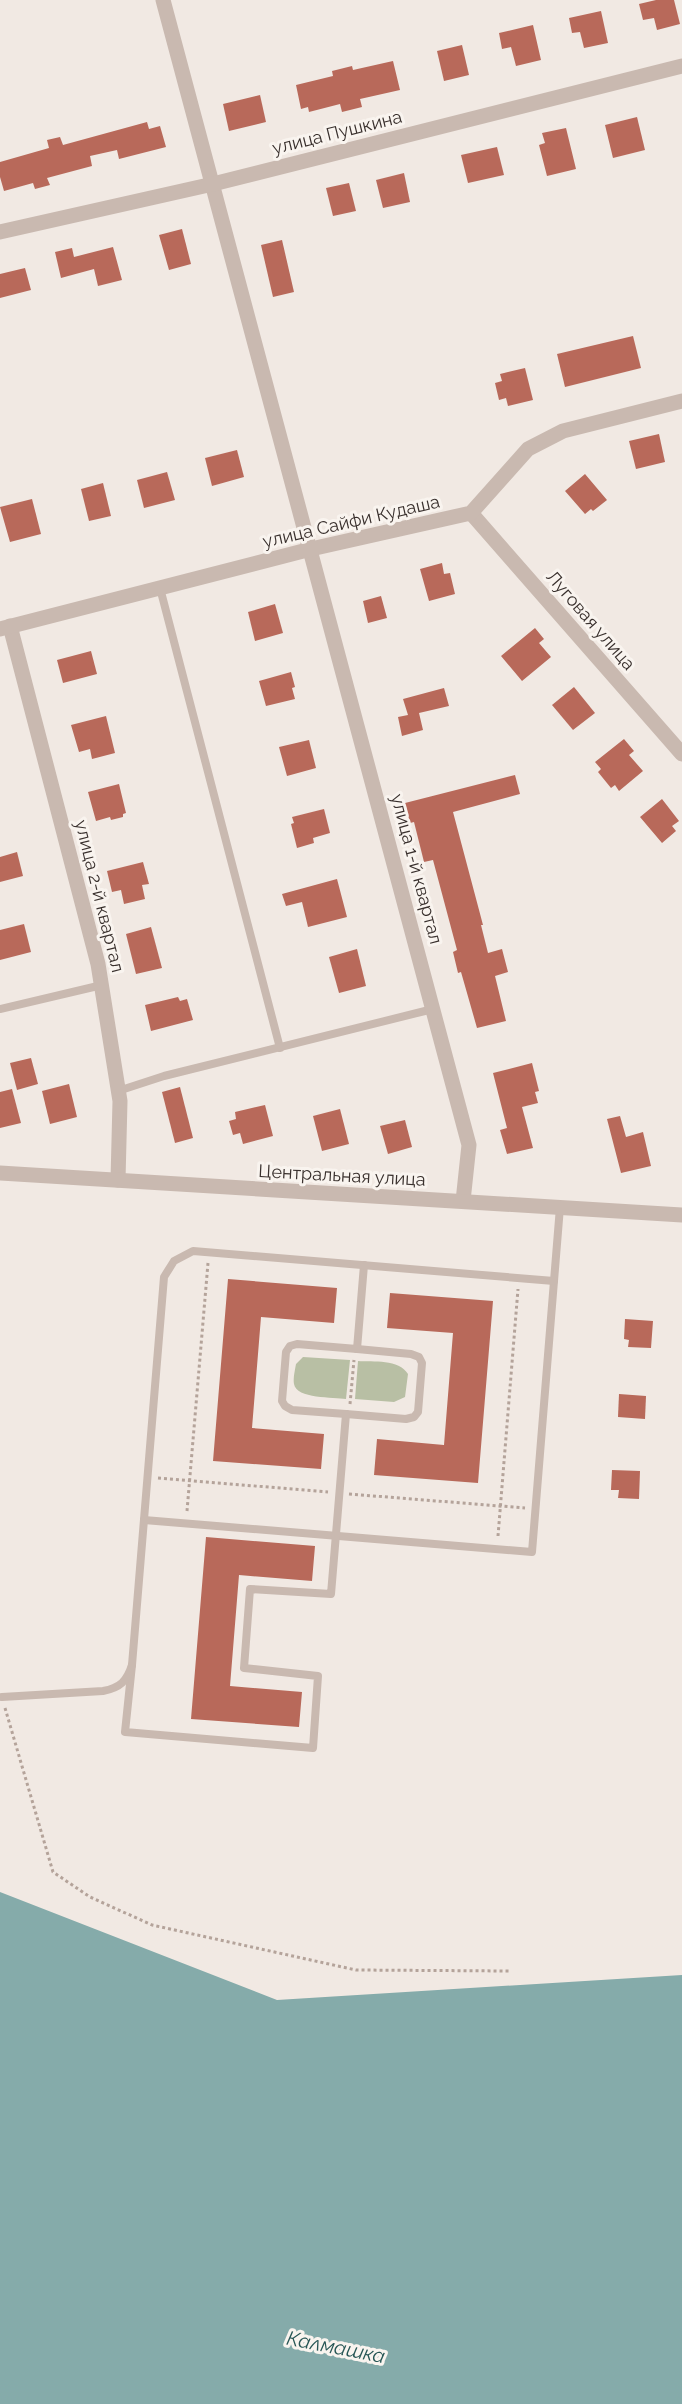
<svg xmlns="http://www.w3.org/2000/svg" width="682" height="2404" font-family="Raleway,sans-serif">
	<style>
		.green { fill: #b8bfa4 }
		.water { fill: #85abaa }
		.building { fill: #b8695a }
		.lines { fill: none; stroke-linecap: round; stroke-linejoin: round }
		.path { stroke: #b4a39a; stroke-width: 3; stroke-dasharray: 3 3; stroke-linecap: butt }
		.lane { stroke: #c9b9b0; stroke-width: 8 }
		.street { stroke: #c9b9b0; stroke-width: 15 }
		.labels { text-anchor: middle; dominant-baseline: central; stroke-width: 6; stroke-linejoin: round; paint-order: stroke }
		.street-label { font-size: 18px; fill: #39302d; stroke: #f9f4ef }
		.water-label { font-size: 20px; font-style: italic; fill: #275655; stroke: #f9f4ef }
	</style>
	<rect width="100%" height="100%" fill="#f1e9e3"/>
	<g class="green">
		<path d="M303,1357L350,1360L346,1399C334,1397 296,1399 294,1384C293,1378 295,1370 296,1364Z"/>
		<path d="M358,1361C373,1362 399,1359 408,1374L405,1397L394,1402L355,1399Z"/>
	</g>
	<path class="water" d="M0,1892L277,2000L682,1975V2404H0Z"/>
	<g class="building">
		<path d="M656,0H674L680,24L657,30L654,18L643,20L639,4Z"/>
		<path d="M601,11L608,43L584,48L580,32L572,33L569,18Z"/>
		<path d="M533,25L541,60L516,66L511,47L502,49L499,33Z"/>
		<path d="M462,45L469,75L444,81L437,51Z"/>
		<path d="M393,61L400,90L360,99L362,107L342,112L340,104L309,112L308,107L301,109L296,85L333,76L332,71L352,66L353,70Z"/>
		<path d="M260,95L266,122L229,131L223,104Z"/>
		<path d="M637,117L645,150L613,158L605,125Z"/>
		<path d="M147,122L149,129L160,126L166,147L119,159L117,150L90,156L92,166L47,178L50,185L35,189L33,183L4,191L0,177V162L49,148L47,140L60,137L63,145Z"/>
		<path d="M566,128L576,169L547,176L539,145L545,143L542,133Z"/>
		<path d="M497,147L504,175L468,183L461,155Z"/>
		<path d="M404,173L410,202L383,208L376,180Z"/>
		<path d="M349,183L356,211L333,216L326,188Z"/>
		<path d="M182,229L191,264L169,270L159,235Z"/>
		<path d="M282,240L294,292L273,297L261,245Z"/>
		<path d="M113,247L122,280L98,286L94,269L61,278L55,252L72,248L74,257Z"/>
		<path d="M25,268L31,290L0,298V274Z"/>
		<path d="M633,336L641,368L565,387L557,354Z"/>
		<path d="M525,368L533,400L508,406L506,398L499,400L495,383L502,381L500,374Z"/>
		<path d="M659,434L665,462L636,469L629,441Z"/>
		<path d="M237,450L244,477L212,486L205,458Z"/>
		<path d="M167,472L175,500L144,508L137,480Z"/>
		<path d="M585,474L607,500L593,511L591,509L585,514L565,491Z"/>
		<path d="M103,483L111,516L89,521L81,489Z"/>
		<path d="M32,499L41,534L10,542L0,507Z"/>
		<path d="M442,563L444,574L450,573L455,594L429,601L420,569Z"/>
		<path d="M381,596L387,618L368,623L363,601Z"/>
		<path d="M275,604L283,633L255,641L248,612Z"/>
		<path d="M535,628L544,639L539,643L551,657L522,681L501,656Z"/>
		<path d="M91,651L97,674L63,683L57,660Z"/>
		<path d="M291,672L295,687L292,688L295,699L266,706L259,681Z"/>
		<path d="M574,687L595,713L573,730L552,705Z"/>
		<path d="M444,688L449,706L419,713L423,730L402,736L398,717L408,715L403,699Z"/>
		<path d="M106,716L115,753L92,759L90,749L79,752L71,725Z"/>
		<path d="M624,739L634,751L629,755L643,771L619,791L615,785L611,788L598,772L601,769L595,762Z"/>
		<path d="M309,740L316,768L287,776L279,747Z"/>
		<path d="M515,775L520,794L453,812L483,925H481L488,953L502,949L508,972L495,976L506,1021L477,1028L461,972L458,973L453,952L457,950L433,860L424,862L414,822L410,823L405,803Z"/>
		<path d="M119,784L126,813L123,814V817L111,820L110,817L96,821L88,792Z"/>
		<path d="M662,799L679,821L672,826L676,831L662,843L640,817Z"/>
		<path d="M324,809L330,833L313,838L314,843L297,848L291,824L294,823L292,817Z"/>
		<path d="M17,852L23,876L0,882V857Z"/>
		<path d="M143,862L149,884L142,885L145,899L124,904L121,890L112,892L107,871Z"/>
		<path d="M337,879L347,917L308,927L302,902L286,906L282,894Z"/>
		<path d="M24,924L31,952L0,960V930Z"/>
		<path d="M151,927L162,968L136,974L126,934Z"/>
		<path d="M357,949L366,986L339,993L329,957Z"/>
		<path d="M178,997L180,1001L187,999L193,1020L151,1031L145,1005Z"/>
		<path d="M31,1058L38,1084L17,1090L10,1063Z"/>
		<path d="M532,1063L539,1091L535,1092L538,1103L522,1107L533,1148L507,1154L500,1130L507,1128L493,1073Z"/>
		<path d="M69,1084L77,1117L50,1124L42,1091Z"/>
		<path d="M180,1087L193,1138L175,1143L162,1092Z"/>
		<path d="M12,1089L21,1123L0,1128V1092Z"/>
		<path d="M265,1105L273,1136L243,1144L240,1133L233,1135L229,1121L236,1119L235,1112Z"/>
		<path d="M340,1109L349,1144L322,1151L313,1116Z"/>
		<path d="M620,1116L626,1137L643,1132L651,1166L621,1173L607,1119Z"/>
		<path d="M405,1120L412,1147L388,1154L380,1126Z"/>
		<path d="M228,1279L337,1288L334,1323L261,1317L252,1428L324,1434L321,1469L213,1461Z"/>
		<path d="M390,1293L493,1301L478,1483L374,1475L377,1439L444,1445L453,1333L387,1328Z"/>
		<path d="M625,1319L653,1321L651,1348L628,1347L629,1340L624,1339Z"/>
		<path d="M619,1394L646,1396L645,1419L618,1417Z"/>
		<path d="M612,1470L640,1471L639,1499L618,1498L619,1490H611Z"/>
		<path d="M206,1537L315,1546L312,1581L239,1575L230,1686L302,1692L299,1727L191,1719Z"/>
	</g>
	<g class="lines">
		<g class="path">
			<path d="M350,1404L354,1360"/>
			<path d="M158,1478L328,1492"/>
			<path d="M349,1494L525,1508"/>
			<path d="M187,1511L208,1263"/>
			<path d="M498,1536L518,1289"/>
			<path d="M5,1708L53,1872L90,1897L152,1925L356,1970L509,1971"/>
		</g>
		<g class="lane">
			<path d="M160,588L280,1048"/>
			<path d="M0,1009L102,985"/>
			<path d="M118,1091L164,1076L433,1009"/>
			<path d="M346,1414L406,1419L414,1417L418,1412L422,1363L419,1357L411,1354L357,1349"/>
			<path d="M144,1520L532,1552L560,1207"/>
			<path d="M132,1665L125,1732L313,1748L318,1676L244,1668L250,1589L331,1594L346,1414L292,1410L285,1406L282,1401L286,1352L290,1346L297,1344L357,1349L364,1265"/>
			<path d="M2,1697L103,1691C120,1688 127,1681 132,1665L164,1277L174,1261L193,1251L554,1281"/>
		</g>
		<g class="street">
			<path d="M163,0L469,1145L463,1201"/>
			<path d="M0,232L213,184L682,66"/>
			<path d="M471,513L682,754"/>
			<path d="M10,626L98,964L120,1101L118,1180"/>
			<path d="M0,629L311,549L471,513L528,449L563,431L682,401"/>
			<path d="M0,1173L682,1215"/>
		</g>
	</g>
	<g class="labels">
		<g class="street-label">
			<text transform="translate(337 132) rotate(-14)">улица Пушкина</text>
			<text transform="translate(351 521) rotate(-13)">улица Сайфи Кудаша</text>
			<text transform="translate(591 620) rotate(49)">Луговая улица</text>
			<text transform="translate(417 869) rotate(75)">улица 1-й квартал</text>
			<text transform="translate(100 896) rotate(76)">улица 2-й квартал</text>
			<text transform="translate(342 1175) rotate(3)">Центральная улица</text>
		</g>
		<g class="water-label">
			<text transform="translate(336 2347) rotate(11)">Калмашка</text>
		</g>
	</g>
</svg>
